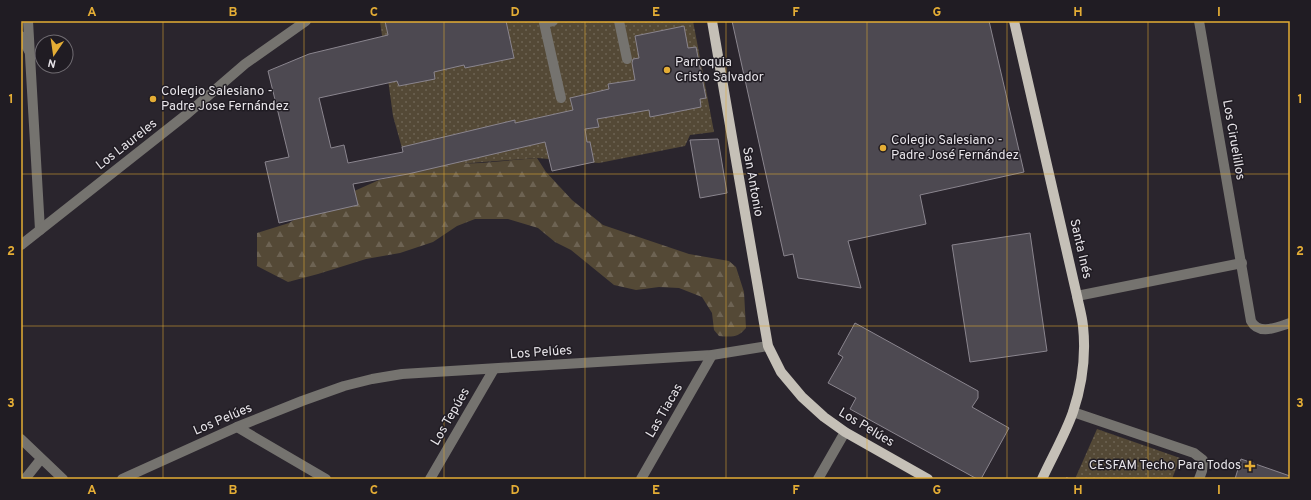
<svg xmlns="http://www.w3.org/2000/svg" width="1311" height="500" font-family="Overpass,sans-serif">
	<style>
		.grass { fill: url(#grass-dots) }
		.forest { fill: url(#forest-firs) }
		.building { fill: #4d4951; stroke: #8a858e }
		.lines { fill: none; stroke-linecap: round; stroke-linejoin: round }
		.path { stroke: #928e94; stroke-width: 2.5; stroke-dasharray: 4 2; stroke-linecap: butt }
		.minor { stroke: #75736f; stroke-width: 10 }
		.major { stroke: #c5c0b7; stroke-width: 10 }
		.grid { fill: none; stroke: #e4ad35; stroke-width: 1; stroke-opacity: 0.55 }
		.poi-dot { fill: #e4ad35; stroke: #201c23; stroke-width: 1.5 }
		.labels { text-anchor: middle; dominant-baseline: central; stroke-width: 3; stroke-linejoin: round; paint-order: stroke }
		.poi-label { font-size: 13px; fill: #e7e4e9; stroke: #201c23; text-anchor: start }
		.street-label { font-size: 13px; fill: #e7e4e9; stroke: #201c23 }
		.neatline { fill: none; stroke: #e4ad35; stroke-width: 1.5 }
		.grid-label { font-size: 13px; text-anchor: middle; font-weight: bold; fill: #e4ad35 }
	</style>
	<defs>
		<pattern id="grass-dots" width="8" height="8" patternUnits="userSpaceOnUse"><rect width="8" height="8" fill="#544936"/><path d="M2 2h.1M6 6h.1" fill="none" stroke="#6d6353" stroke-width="1.8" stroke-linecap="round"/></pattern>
		<pattern id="forest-firs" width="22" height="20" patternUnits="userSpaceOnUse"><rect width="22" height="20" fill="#544936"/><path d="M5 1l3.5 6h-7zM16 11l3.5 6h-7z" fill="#6d6353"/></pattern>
	</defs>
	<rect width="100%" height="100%" fill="#2a252d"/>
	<g class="grass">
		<path d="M380,21H693L714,132L690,135L685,146L599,163L537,158L470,163L409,173L393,116Z"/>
		<path d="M1097,429L1180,458L1172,479H1075Z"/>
	</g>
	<path class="forest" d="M537,158L546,172L572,200L603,225L689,254L729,261L736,267L744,292L746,328C738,338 731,337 719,336L714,330L712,313L702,297L679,288L659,287L636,290L614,285L571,250L555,242L538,228L508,219H475L457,226L433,242L400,253L366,259L318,274L288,282L257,266V233L289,223L316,206L343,196L379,180L453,164L481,163Z"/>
	<g class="building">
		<path d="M385,21H506L514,58L465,68L464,65L434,72L435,79L399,86L397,81L319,98L331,148L344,145L348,163L403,152L402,147L515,120V123L573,110L570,98L609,89L608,84L635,80L632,63L633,59L639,58L635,36L684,26L688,48L696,47L706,98L700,99L701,107L650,117L649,110L597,119L599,127L585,129L587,142H590L594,162L552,171L545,142L408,174L353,184L358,205L279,223L265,162L289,157L268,71L309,54L388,35Z"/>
		<path d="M732,21H989L1024,172L920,195L926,224L848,241L861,288L798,278L793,254L784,256Z"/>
		<path d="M718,139L727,193L700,198L690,140Z"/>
		<path d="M1030,233L1047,351L970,362L952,245Z"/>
		<path d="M855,323L978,391V398L972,407L1009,428L981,479H977L850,409L856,398L828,383L843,357L838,354Z"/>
		<path d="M1241,459L1290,476V479H1235Z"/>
	</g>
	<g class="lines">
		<path class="path" d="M1066,478L1068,479"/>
		<g class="minor">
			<path d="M28,21L40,230"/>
			<path d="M553,21L544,23L561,98"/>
			<path d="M619,21L627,59"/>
			<path d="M1199,21L1251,321C1259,336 1277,327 1290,323"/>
			<path d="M21,36L29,51"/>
			<path d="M21,245L187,114L245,64L306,21"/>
			<path d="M1077,296L1242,263"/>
			<path d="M1073,412L1194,453L1203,460L1202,471L1199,479"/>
			<path d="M237,427L326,479"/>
			<path d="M21,439L63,479"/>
			<path d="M25,479L41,459"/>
			<path d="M122,479L237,427L302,401L344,386L372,379L402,374L712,355L768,346"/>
			<path d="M430,479L494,369"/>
			<path d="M641,479L712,355"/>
			<path d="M818,479L845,432"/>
		</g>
		<g class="major">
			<path d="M712,21L768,346L781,372L802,397L824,417L845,432L928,479"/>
			<path d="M1014,21L1077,296C1079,306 1082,316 1083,326C1086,354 1082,385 1073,412C1065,435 1052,457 1042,479"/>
		</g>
	</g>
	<path class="grid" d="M163,21V479M304,21V479M444,21V479M585,21V479M726,21V479M867,21V479M1007,21V479M1148,21V479M21,174H1290M21,326H1290"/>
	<g class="poi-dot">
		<circle cx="667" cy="70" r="4"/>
		<circle cx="153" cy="99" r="4"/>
		<circle cx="883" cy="148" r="4"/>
		<path d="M1248 460h4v4h4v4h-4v4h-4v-4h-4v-4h4z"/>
	</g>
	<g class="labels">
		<g class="poi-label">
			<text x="675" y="63">Parroquia<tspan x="675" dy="15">Cristo Salvador</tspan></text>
			<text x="161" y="92">Colegio Salesiano -<tspan x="161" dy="15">Padre Jose Fernández</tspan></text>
			<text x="891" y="141">Colegio Salesiano -<tspan x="891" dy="15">Padre José Fernández</tspan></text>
			<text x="1241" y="466" text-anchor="end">CESFAM Techo Para Todos</text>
		</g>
		<g class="street-label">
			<text transform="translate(1233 140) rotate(80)">Los Ciruelillos</text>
			<text transform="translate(127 145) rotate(-38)">Los Laureles</text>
			<text transform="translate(752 182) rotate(80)">San Antonio</text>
			<text transform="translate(1080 249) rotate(77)">Santa Inés</text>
			<text transform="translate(541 353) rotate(-4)">Los Pelúes</text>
			<text transform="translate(665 411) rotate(-60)">Las Tiacas</text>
			<text transform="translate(451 417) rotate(-60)">Los Tepúes</text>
			<text transform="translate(223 420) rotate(-23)">Los Pelúes</text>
			<text transform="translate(866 428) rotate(31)">Los Pelúes</text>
		</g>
	</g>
	<rect width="1311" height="500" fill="none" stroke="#201c23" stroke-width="44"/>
	<g transform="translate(54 54) rotate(193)"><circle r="19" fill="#201c23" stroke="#706c72"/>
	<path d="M0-3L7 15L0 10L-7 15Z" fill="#e4ad35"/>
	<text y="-6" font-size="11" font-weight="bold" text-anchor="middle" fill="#e7e4e9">N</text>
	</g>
	<rect x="22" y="22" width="1267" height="456" class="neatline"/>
	<g class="grid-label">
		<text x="92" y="16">A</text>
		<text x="233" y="16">B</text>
		<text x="374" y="16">C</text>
		<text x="515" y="16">D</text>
		<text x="656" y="16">E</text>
		<text x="796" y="16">F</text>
		<text x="937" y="16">G</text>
		<text x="1078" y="16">H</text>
		<text x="1219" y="16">I</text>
		<text x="11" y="103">1</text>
		<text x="1300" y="103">1</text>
		<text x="11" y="255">2</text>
		<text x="1300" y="255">2</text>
		<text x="11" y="407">3</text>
		<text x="1300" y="407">3</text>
		<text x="92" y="494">A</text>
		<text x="233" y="494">B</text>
		<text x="374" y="494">C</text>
		<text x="515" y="494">D</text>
		<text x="656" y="494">E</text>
		<text x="796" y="494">F</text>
		<text x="937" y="494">G</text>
		<text x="1078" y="494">H</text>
		<text x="1219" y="494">I</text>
	</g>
</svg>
